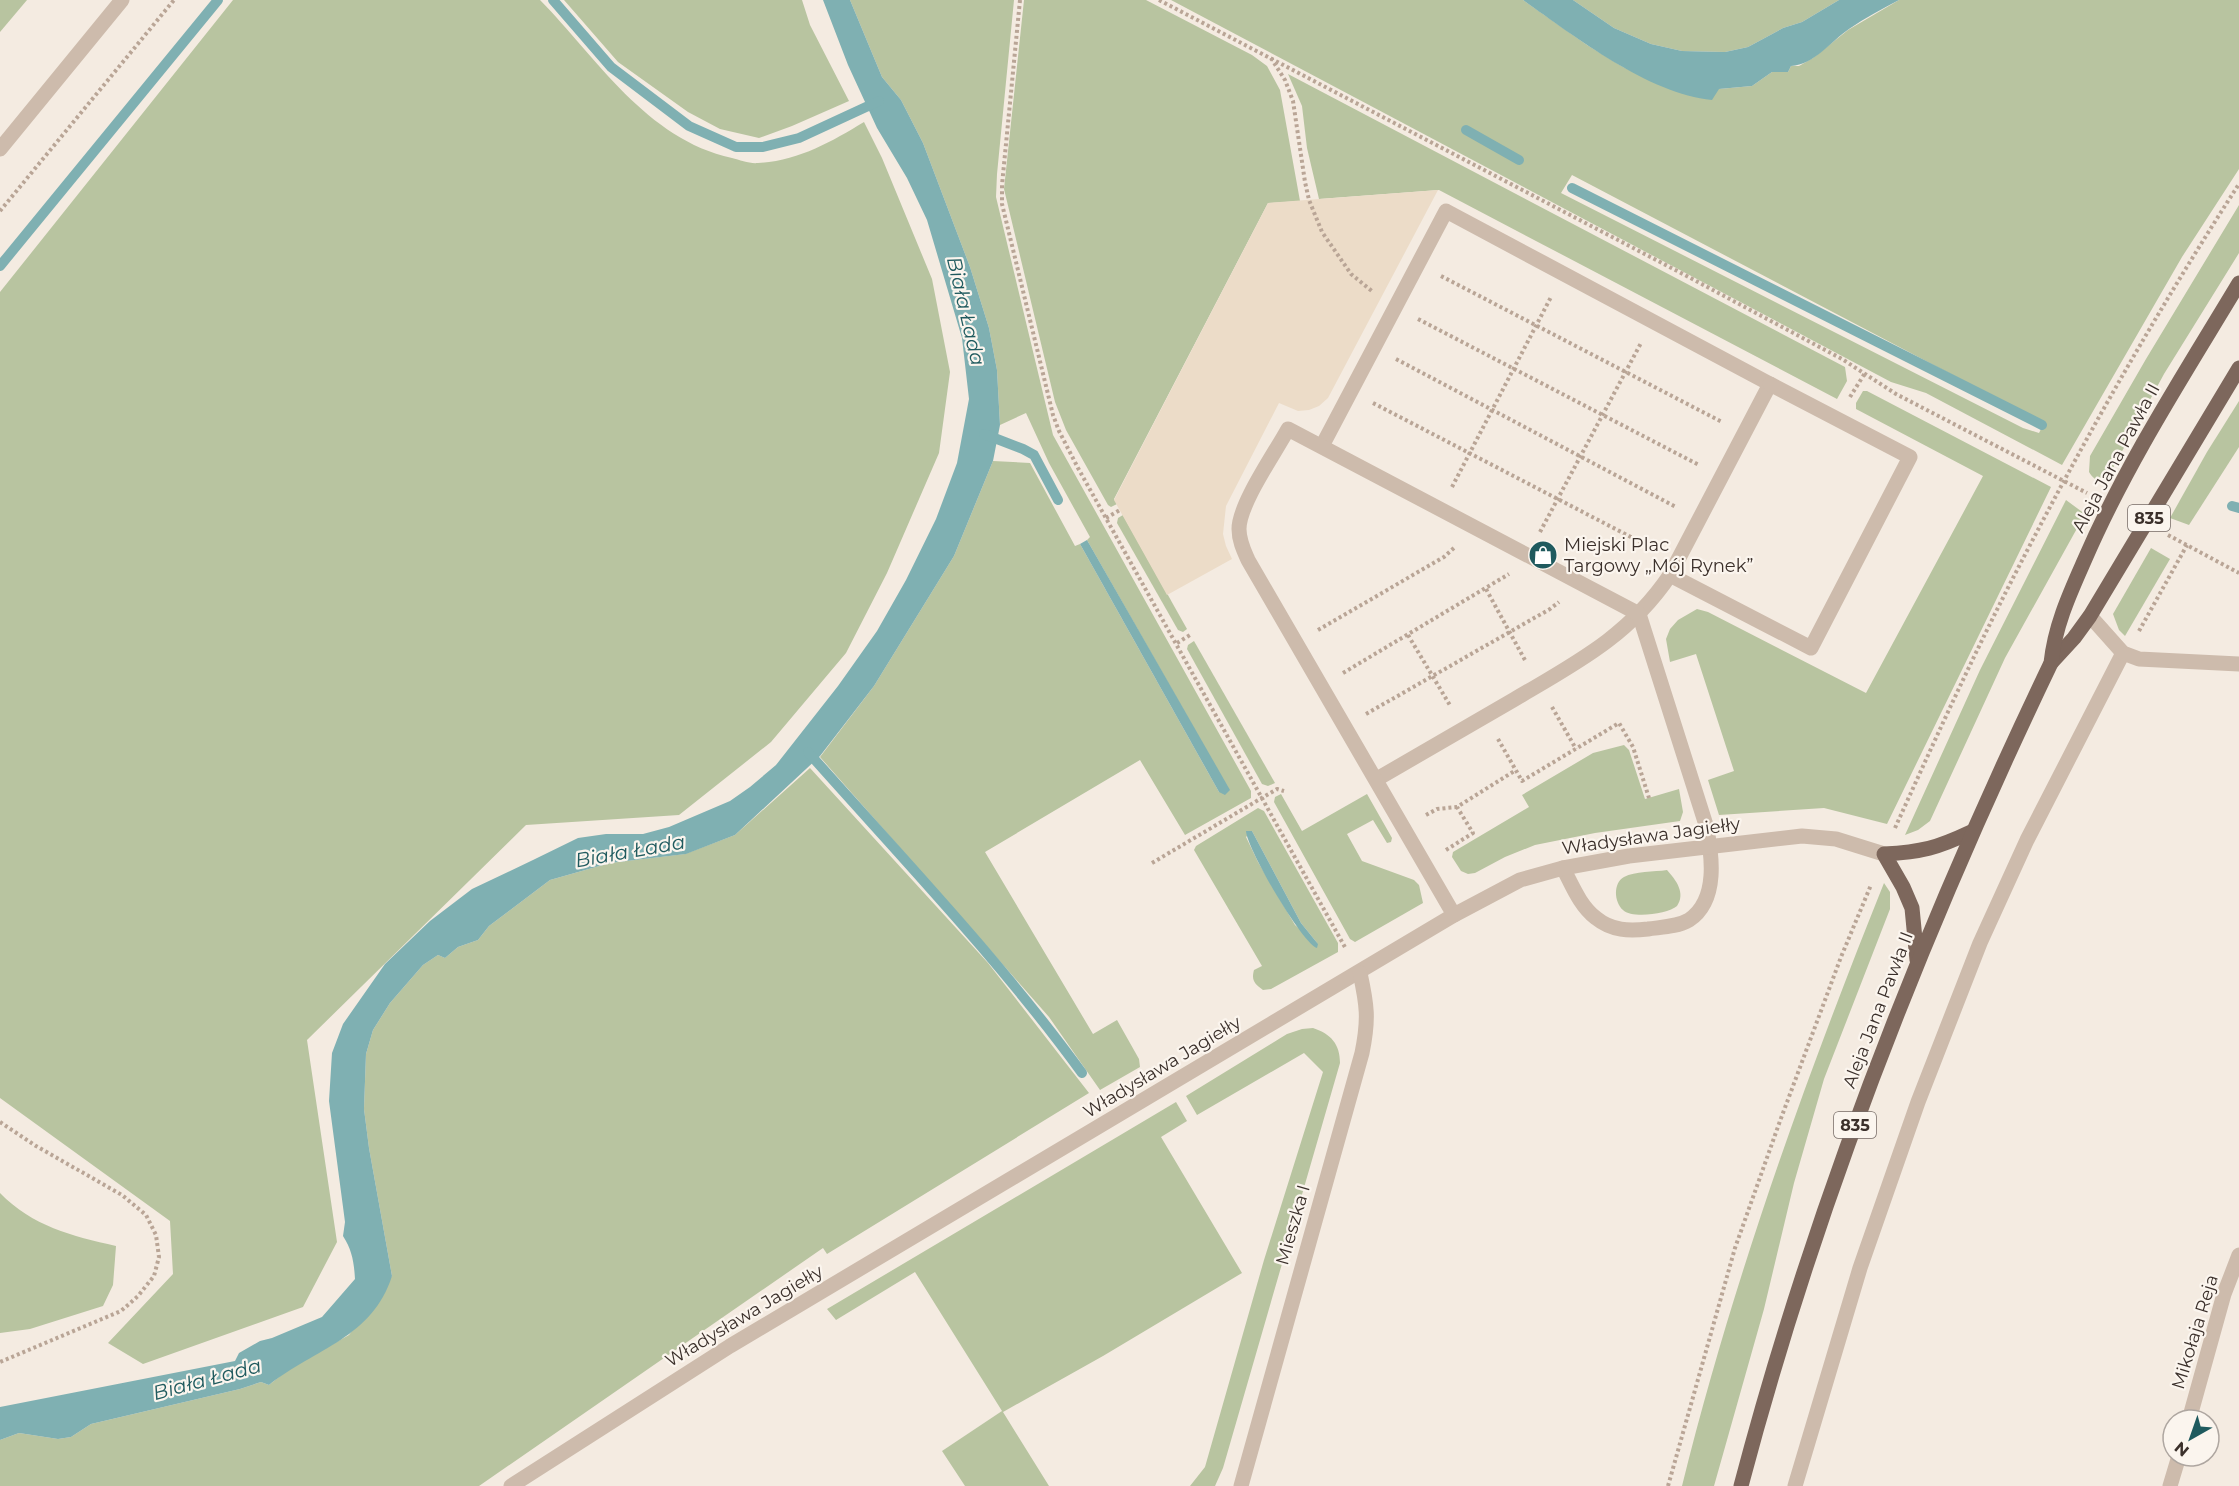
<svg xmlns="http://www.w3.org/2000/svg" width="2239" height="1486" font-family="Montserrat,sans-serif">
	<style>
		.green { fill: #b8c4a0; fill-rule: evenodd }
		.plaza { fill: #ecdcc8 }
		.water { fill: #7fb0b2 }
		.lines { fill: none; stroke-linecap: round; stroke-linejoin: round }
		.stream { stroke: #7fb0b2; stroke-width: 10 }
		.path { stroke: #b9a596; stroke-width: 4; stroke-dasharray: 3 3; stroke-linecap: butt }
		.lane { stroke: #cdbbac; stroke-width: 15 }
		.street { stroke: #cdbbac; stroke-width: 15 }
		.primary { stroke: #7d675c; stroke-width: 15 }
		.labels { text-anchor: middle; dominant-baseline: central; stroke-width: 4.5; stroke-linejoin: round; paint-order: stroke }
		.shield { fill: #fbf5ee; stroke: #756b66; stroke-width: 1.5 }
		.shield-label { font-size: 16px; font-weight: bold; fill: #3b302b }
		.street-label { font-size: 18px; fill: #3b302b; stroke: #fbf5ee }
		.poi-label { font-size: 18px; fill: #3b302b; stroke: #fbf5ee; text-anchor: start }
		.water-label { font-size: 20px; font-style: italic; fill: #1f5a5e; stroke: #fbf5ee }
	</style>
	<rect width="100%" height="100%" fill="#f4ebe1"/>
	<g class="green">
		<path d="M0,0H27L0,32Z"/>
		<path d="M233,0H540C597,58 646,139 732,158C740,160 750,164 758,163C798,161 831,142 864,122L882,158L932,279L950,372L939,453L887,573L846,653L771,742L679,815L526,825L307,1040L337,1242L303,1307L143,1364L108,1343L173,1274L170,1221L0,1098V292Z"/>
		<path d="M564,0H802L810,25L849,101L792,126L759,138L720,129L688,112L618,62Z"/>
		<path d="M850,0H1014L997,174L996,197L1053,435L1251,791V798L1185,835L1140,760L985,852L1093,1034L1117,1020L1139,1059L1140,1067L1100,1090L1049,1017L820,757L874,686L954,556L993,461L1030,463L1075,546L1080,544L1219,792L1229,790L1087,540L1090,537L1049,463L1026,413L1000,425L997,370L989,328L970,267L923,143L901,100L882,77Z"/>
		<path d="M1024,0H1146L1252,55L1267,66L1280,90L1300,201L1268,203L1114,499L1117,504L1111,507L1108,505L1066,430L1055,402L1004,189Z"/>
		<path d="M1171,0H1523L1587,45L1623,67L1668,88L1719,89L1752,86L1772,72H1788L1791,66H1799L1813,58L1848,30L1899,0H2239V169L2182,257L2062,465L1926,393L1891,382ZM1572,175L2044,423L2039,433L2023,428L1561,193Z"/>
		<path d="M1573,0H1839L1802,22L1783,28L1748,47L1725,52L1682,51L1651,44L1614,28Z"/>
		<path d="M1288,74L1845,367L1847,381L1837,399L1439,190L1319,199L1307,148L1302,106Z"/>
		<path d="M2239,205V253L2164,374L2107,479C2098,482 2094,480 2089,472L2090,456L2146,359Z"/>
		<path d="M1863,391H1867L2051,487L1887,824L1824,808L1719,815L1708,780L1734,771L1696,654L1670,662L1666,639L1670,629L1678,620L1697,609L1708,612L1866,693L1983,476L1856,409V403Z"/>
		<path d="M2239,401V447L2189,525L2170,518L2207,452Z"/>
		<path d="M2066,500L2085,514L2005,658L1930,821L1918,830L1905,835L1980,670Z"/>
		<path d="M1123,515L1187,629L1183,632L1178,630L1117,523L1118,518Z"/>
		<path d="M2151,548L2170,559L2125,636L2119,630L2113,614Z"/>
		<path d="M1194,641L1275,783L1268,786L1262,784L1187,649L1188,645Z"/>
		<path d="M1624,745L1629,750L1645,799L1679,789L1683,812L1680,821L1595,833L1535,845L1505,857L1475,873L1468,874L1461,871L1452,857L1453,852L1529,807L1522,795L1593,753Z"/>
		<path d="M810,768L988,963L1089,1093L827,1254L823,1248L479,1486H0V1440L19,1433L58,1439L71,1437L91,1424L240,1389L261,1382L269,1385L290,1368L349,1335L392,1276L369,1148L364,1109L366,1054L373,1030L390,1003L423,965L438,955L445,958L458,947L478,940L489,926L550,880L610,863L685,854L735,835Z"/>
		<path d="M1281,794L1302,831L1367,794L1392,838L1391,842L1387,843L1373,820L1347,834L1362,861L1414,880L1419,885L1423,903L1355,942L1350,939L1274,802L1275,797Z"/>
		<path d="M1258,808L1264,811L1338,943V952L1271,989L1263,990C1255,984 1251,981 1254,970L1262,966L1194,850L1196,846ZM1252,831L1301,923L1318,944L1295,925L1258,862L1246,837Z"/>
		<path d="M1667,870C1676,880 1686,893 1677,906C1668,914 1632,919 1623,910C1614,902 1613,883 1624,877C1635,871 1654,872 1667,870Z"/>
		<path d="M1884,883L1890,892V909L1824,1079L1794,1183L1764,1309L1714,1486H1682C1733,1280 1805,1080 1884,883Z"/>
		<path d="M1313,1028C1331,1034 1340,1044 1340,1063L1223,1468L1215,1486H1190L1205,1467L1264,1260L1323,1072L1304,1053L1197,1115L1186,1096L1287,1034L1302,1029Z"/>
		<path d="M1176,1102L1187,1121L1161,1137L1242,1273L1103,1356L1003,1412L1049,1486H965L942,1451L1002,1411L915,1272L836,1320L827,1309Z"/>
		<path d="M0,1193C32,1226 72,1236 116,1246L113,1285L103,1306L30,1329L0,1333Z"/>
	</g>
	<path class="plaza" d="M1438,190L1328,398L1319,406L1309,410L1298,411L1279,403L1226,506L1223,534L1226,546L1232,559L1167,595L1114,500L1268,203Z"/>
	<g class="water">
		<path d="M823,0H850L882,77L901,100L923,143L970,267L989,328L997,370L1000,425L993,461L954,556L874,686L820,756L735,835L686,854L610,863L550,880L489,926L478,940L458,947L445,958L438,955L423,965L390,1003L373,1030L366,1054L364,1109L369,1148L392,1276C372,1338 316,1348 269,1385L261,1382L240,1389L91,1424L71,1437L58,1439L19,1433L0,1440V1407L235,1361L239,1353L260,1341L272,1338L322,1317L355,1279C354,1262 352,1250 343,1236L345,1222L329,1101L332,1053L343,1024L385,964L430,921L472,889L533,860L578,838L606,834H643L669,827L730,801L750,787L776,765L838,686L877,631L906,580L936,519L957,463L969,399L962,338L927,220L907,178L877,128L848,65Z"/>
		<path d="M1523,0H1573L1614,28L1651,44L1682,51L1725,52L1748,47L1783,28L1802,22L1839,0H1899C1882,9 1865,18 1849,29C1831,41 1814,65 1791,66L1788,72H1772L1752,86L1719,89L1712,100C1649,94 1574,36 1523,0Z"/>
		<path d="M1087,540L1230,790L1225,795L1219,792L1080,544Z"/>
		<path d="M1246,831H1252L1301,923L1318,944L1317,948C1302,943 1247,849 1246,831Z"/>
	</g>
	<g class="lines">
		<g class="stream">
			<path d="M553,0L611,67L689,126L736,147H763L799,138L879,101"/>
			<path d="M1466,130L1519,160"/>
			<path d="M1572,188L2042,425"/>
			<path d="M0,266L218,0"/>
			<path d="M984,434L1023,449L1034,455L1058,500"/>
			<path d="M2232,506L2239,508"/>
			<path d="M808,752C901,857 999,959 1082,1073"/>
		</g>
		<g class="path">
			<path d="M1020,0L1002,185V204L1053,415L1059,431L1078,468L1346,949"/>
			<path d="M1159,0L1683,274L1842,359L1896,394L2087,493"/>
			<path d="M1271,58L1285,80L1293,101L1305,182L1309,200L1322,232L1351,274L1373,292"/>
			<path d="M0,211L174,0"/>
			<path d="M1441,276L1722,422"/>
			<path d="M1418,319L1699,465"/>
			<path d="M1396,359L1676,507"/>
			<path d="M1850,397L1865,373"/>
			<path d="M1373,403L1654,549"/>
			<path d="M1452,487L1551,297"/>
			<path d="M1106,518L1120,510"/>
			<path d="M1540,532L1641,343"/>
			<path d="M2168,535L2239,573"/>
			<path d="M1486,589L1526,662"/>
			<path d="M1318,630L1444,557L1455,547"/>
			<path d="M2139,631L2187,545"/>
			<path d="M1408,635L1451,707"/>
			<path d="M1177,643L1190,635"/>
			<path d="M1343,673L1509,574"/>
			<path d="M1552,707L1576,749"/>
			<path d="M1366,714L1550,609L1559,602"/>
			<path d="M1498,739L1522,781L1619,723L1633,747L1649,798"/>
			<path d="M1426,815L1437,809L1457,807"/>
			<path d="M1895,828C1933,744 1971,660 2013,578C2082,443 2157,311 2239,184"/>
			<path d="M1446,850L1473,833L1457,807L1516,770"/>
			<path d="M1152,863L1277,789L1284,791"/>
			<path d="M0,1122L36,1146L122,1195L146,1215L156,1235L159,1257L154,1276L138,1296L121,1311L0,1362"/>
			<path d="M1668,1486L1735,1248L1780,1121L1841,957L1871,885"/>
		</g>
		<g class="lane">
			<path d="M1322,446L1446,211L1770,384L1670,575C1629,636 1576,663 1515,699C1469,726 1423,752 1377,779"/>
			<path d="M1670,575L1811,648L1910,457L1770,384"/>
			<path d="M1454,915L1248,560C1244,551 1239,541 1239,529C1239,504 1275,453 1288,429L1639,614L1706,825C1712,854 1719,900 1689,920C1677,927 1662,927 1648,929C1629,931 1612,931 1596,918C1580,906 1572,885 1563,868"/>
			<path d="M1795,1486L1860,1268L1918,1102L1980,943L2027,840L2123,653"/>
		</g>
		<g class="street">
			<path d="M0,149L122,0"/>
			<path d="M2090,616L2123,653L2139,659L2239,664"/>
			<path d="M2189,1420L2224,1294L2239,1255"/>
			<path d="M511,1486L730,1346L1454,915L1520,880L1563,868L1629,856L1802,836L1836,839L1884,854"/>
			<path d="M1241,1486L1362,1053C1369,1019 1367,1005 1360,973"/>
			<path d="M2170,1486L2179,1456"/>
		</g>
		<g class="primary">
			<path d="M2051,663L2074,638L2090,616L2239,368"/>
			<path d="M1917,960L1912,908L1903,887L1884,854C1922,852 1937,848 1971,832"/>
			<path d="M1741,1486C1816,1201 1924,928 2051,663C2055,625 2070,593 2085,559C2127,462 2185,373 2239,283"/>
		</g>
	</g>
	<defs>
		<g id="shop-disc" transform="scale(1.5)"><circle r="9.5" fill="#1f5a5e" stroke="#fbf5ee"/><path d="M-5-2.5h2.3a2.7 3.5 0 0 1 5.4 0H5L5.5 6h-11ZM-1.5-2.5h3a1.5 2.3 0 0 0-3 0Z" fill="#fff"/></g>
	</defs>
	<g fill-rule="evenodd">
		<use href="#shop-disc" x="1543" y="555"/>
	</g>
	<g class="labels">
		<g class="shield">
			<rect x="2128" y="505" width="42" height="26" rx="4.5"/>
			<rect x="1834" y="1112" width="42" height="26" rx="4.5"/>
		</g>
		<g class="shield-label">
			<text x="2149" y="518">835</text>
			<text x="1855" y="1125">835</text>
		</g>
		<g class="street-label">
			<text transform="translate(2116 458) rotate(-62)">Aleja Jana Pawła II</text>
			<text transform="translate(1651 836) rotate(-8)">Władysława Jagiełły</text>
			<text transform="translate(1878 1010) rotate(-69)">Aleja Jana Pawła II</text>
			<text transform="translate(1162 1067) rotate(-31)">Władysława Jagiełły</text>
			<text transform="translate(1293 1225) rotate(-74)">Mieszka I</text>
			<text transform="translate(744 1316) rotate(-31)">Władysława Jagiełły</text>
			<text transform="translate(2195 1332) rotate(-73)">Mikołaja Reja</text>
		</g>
		<g class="poi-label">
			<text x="1564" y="545">Miejski Plac<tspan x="1564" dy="21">Targowy „Mój Rynek”</tspan></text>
		</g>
		<g class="water-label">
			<text transform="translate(966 311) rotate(77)">Biała Łada</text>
			<text transform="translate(630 851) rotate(-10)">Biała Łada</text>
			<text transform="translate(207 1379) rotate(-15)">Biała Łada</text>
		</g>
	</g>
	<g transform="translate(2191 1438) rotate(220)"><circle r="28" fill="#fbf5ee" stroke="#aea6a0" stroke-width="1.5"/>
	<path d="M0-4.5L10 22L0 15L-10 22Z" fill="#1f5a5e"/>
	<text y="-9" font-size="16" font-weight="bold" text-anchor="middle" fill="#3b302b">N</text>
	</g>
</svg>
